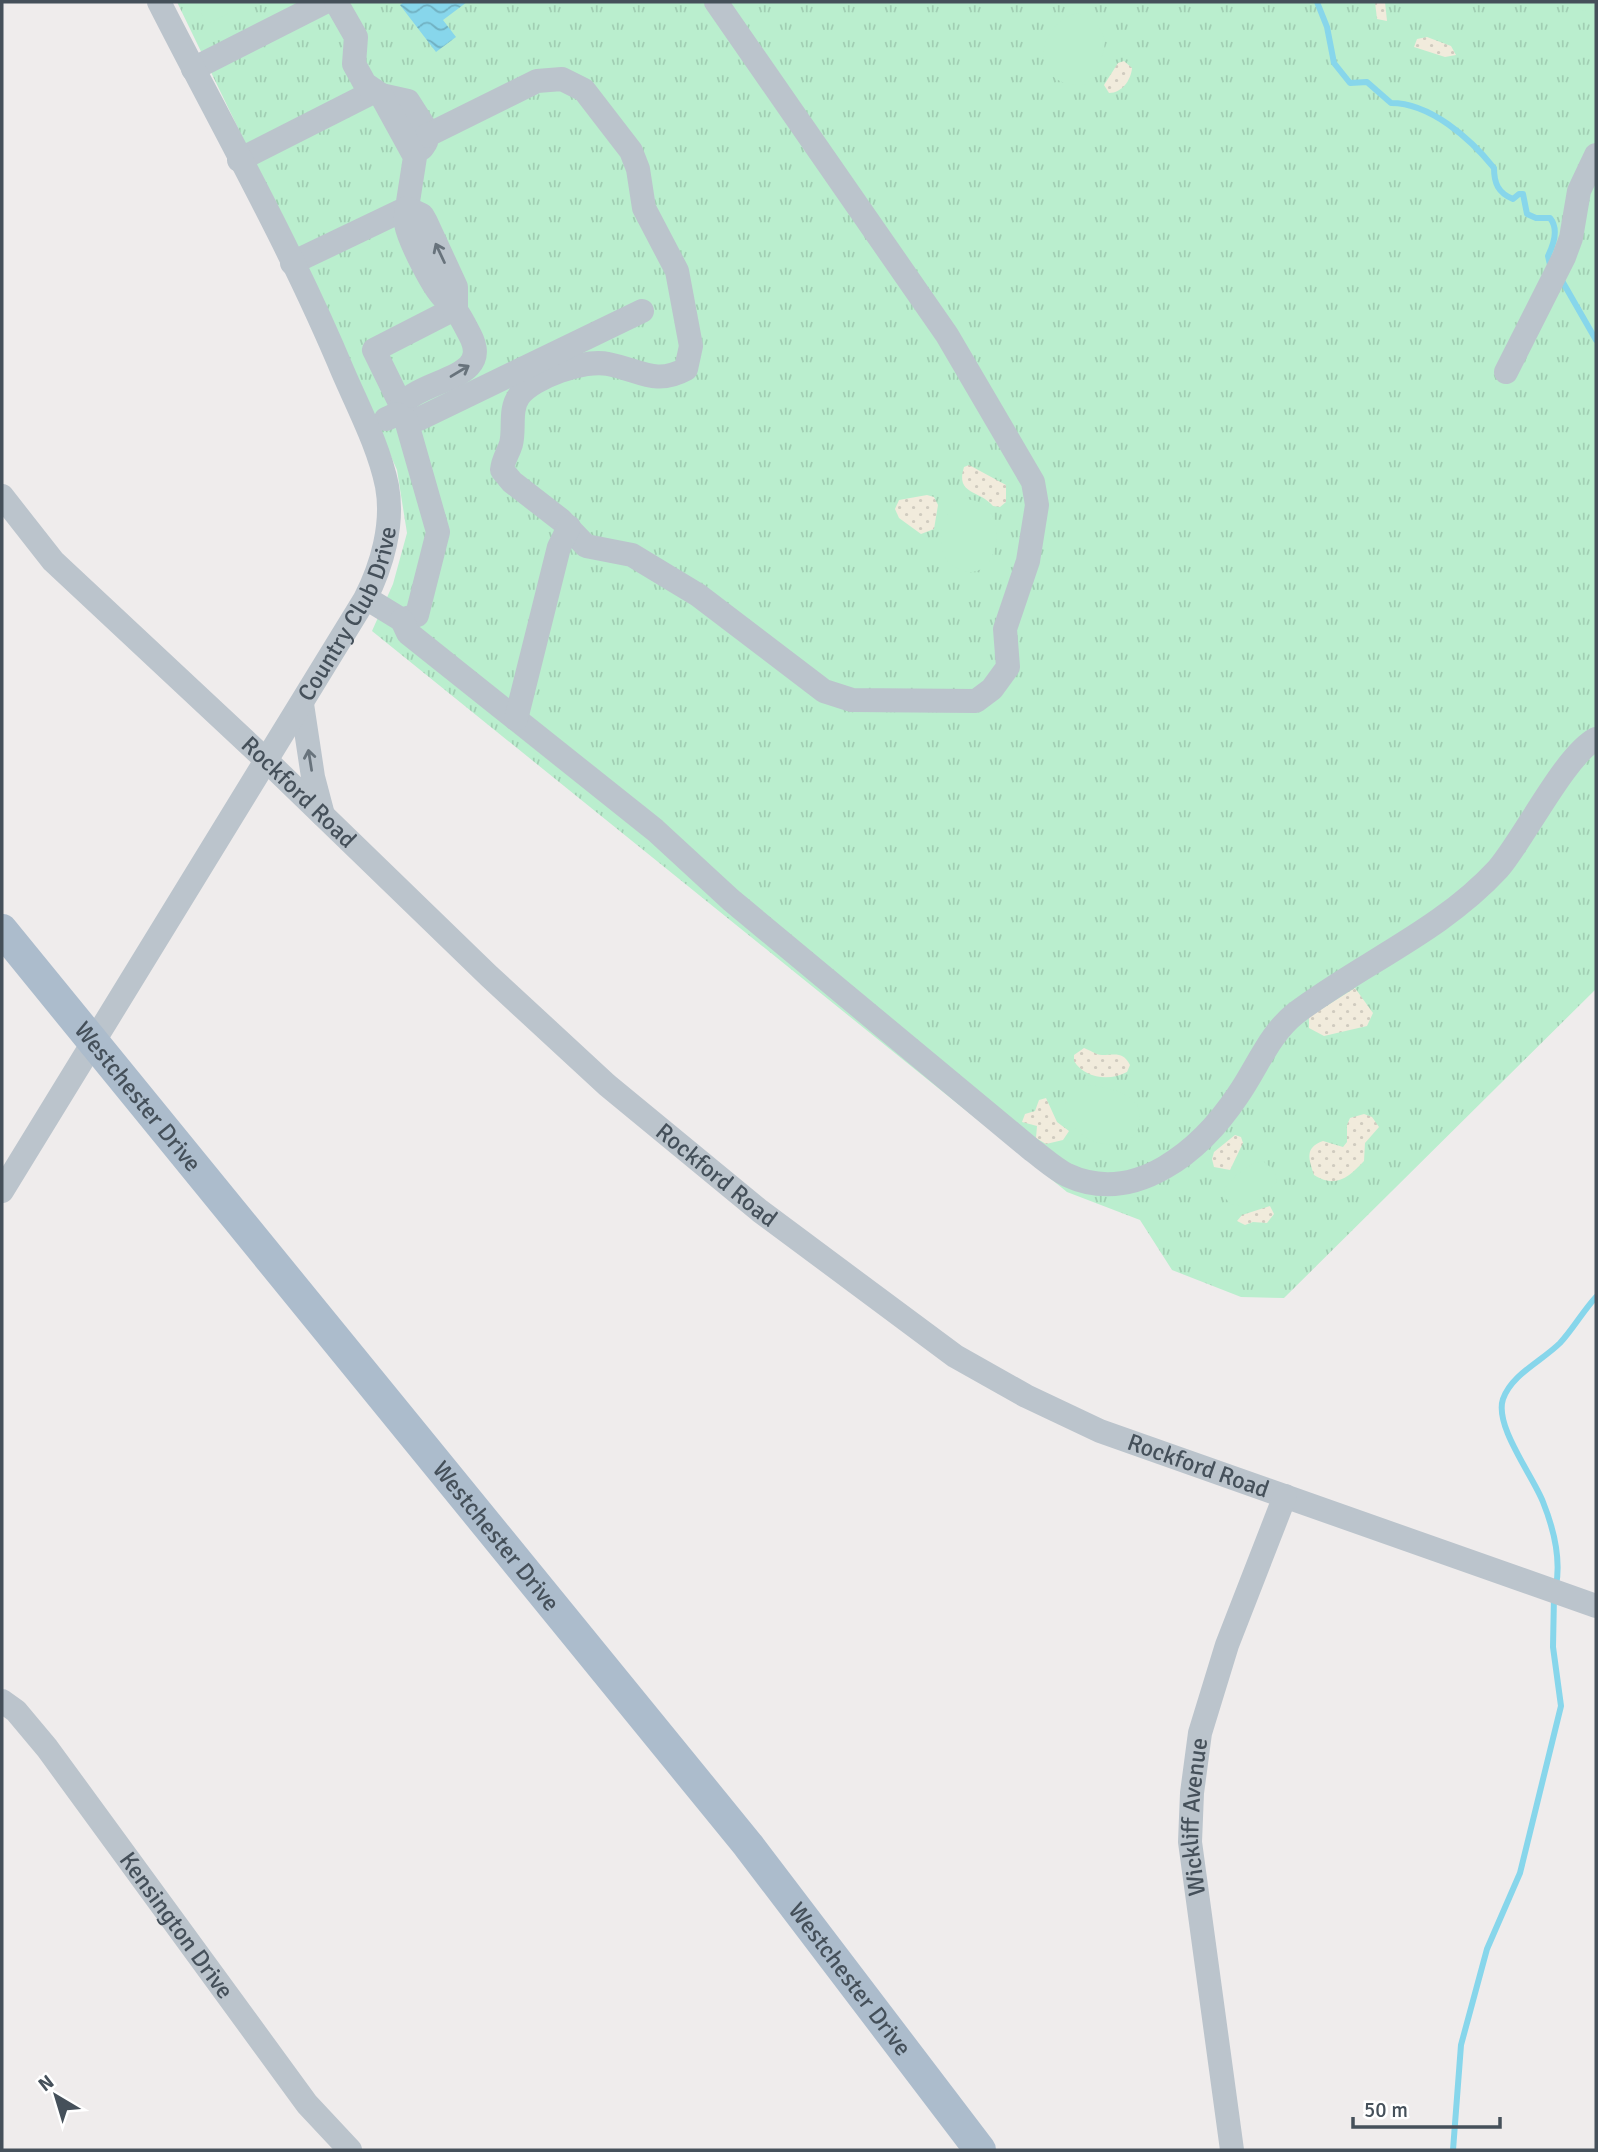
<svg xmlns="http://www.w3.org/2000/svg" width="1598" height="2152" font-family="Signika,sans-serif">
	<style>
		.grass { fill: url(#grass-tufts) }
		.sand { fill: url(#sand-dots) }
		.garden { fill: #baeece }
		.water { fill: url(#water-waves) }
		.lines { fill: none; stroke-linecap: round; stroke-linejoin: round }
		.stream { stroke: #87d6eb; stroke-width: 6 }
		.minor { stroke: #bbc4cc; stroke-width: 24 }
		.major { stroke: #acbccc; stroke-width: 32 }
		.oneway { stroke: #68737c }
		.labels { text-anchor: middle; dominant-baseline: central; stroke-width: 7; stroke-linejoin: round; paint-order: stroke }
		.street-label { font-size: 24px; fill: #45505a; stroke: #fff }
	</style>
	<defs>
		<pattern id="grass-tufts" width="24" height="20" patternUnits="userSpaceOnUse" patternTransform="scale(1.75)"><rect width="24" height="20" fill="#baeece"/><path d="M3 7l-1-3M5 7V3M7 7l1-3M15 17l-1-3M17 17v-4M19 17l1-3" fill="none" stroke="#a1ceb3"/></pattern>
		<pattern id="sand-dots" width="8" height="8" patternUnits="userSpaceOnUse" patternTransform="scale(1.75)"><rect width="8" height="8" fill="#f1ebdc"/><path d="M2 2h.1M6 6h.1" fill="none" stroke="#d0cbbf" stroke-width="1.8" stroke-linecap="round"/></pattern>
		<pattern id="water-waves" width="16" height="10" patternUnits="userSpaceOnUse" patternTransform="scale(1.75)"><rect width="16" height="10" fill="#87d6eb"/><path d="M0 5q4-4 8 0t8 0" fill="none" stroke="#70b0c1"/></pattern>
	</defs>
	<rect width="100%" height="100%" fill="#efecec"/>
	<path class="grass" d="M177,2H1596V989L1284,1298L1241,1297L1172,1270L1140,1220L1067,1192L372,631L393,584L407,533L397,470L327,312Z"/>
	<g class="sand">
		<path d="M1375,2H1385L1387,21L1377,19Z"/>
		<path d="M1427,37L1451,46L1456,55L1445,57L1414,47L1417,39Z"/>
		<path d="M1124,61L1132,68C1131,80 1122,93 1109,93L1104,85L1118,63Z"/>
		<path d="M969,465L1006,485V502L1000,507L993,506C980,490 955,495 964,467Z"/>
		<path d="M927,495L934,497L938,505L934,529L921,534L899,518L895,509L899,500Z"/>
		<path d="M1355,988L1373,1013L1367,1026L1324,1036L1309,1028V1017Z"/>
		<path d="M1084,1048C1090,1050 1096,1055 1102,1055C1115,1055 1123,1051 1130,1065L1127,1072C1110,1081 1085,1079 1074,1061V1055Z"/>
		<path d="M1046,1098L1057,1122L1069,1131L1063,1140L1046,1144L1036,1138L1037,1126L1022,1122L1025,1114L1035,1111L1039,1100Z"/>
		<path d="M1364,1114L1372,1117L1379,1127L1365,1143L1364,1161C1349,1177 1336,1189 1314,1175C1309,1159 1304,1148 1323,1141L1343,1147L1347,1142V1125L1350,1118Z"/>
		<path d="M1235,1135L1241,1137L1243,1143L1230,1170L1214,1167L1212,1159L1214,1152Z"/>
		<path d="M1270,1206L1274,1214L1267,1223L1253,1222L1245,1225L1237,1221L1242,1215Z"/>
	</g>
	<g class="garden">
		<path d="M195,2H250L207,24Z"/>
		<path d="M1401,2H1451C1447,22 1433,24 1415,20Z"/>
		<path d="M1572,2H1596V12L1581,10Z"/>
		<path d="M1077,13C1118,29 1106,55 1087,84C1031,92 1031,27 1077,13Z"/>
		<path d="M962,498C968,500 978,500 983,504C1012,525 992,591 955,567C944,560 941,552 941,540C941,522 948,508 962,498Z"/>
		<path d="M1087,1085C1107,1087 1121,1090 1137,1104C1157,1162 1063,1156 1065,1097L1073,1088Z"/>
		<path d="M1263,1161L1275,1171L1277,1181C1265,1197 1252,1209 1231,1204L1225,1198L1224,1189C1234,1176 1247,1164 1263,1161Z"/>
	</g>
	<path class="water" d="M404,2H467L443,20L456,37L436,52L400,5Z"/>
	<g class="lines">
		<g class="stream">
			<path d="M1317,2L1327,27L1334,63L1350,83L1367,82L1391,103C1430,103 1470,138 1494,168C1494,183 1498,193 1513,199L1519,194H1523L1527,214L1536,218H1550C1559,229 1554,244 1548,256L1551,269"/>
			<path d="M1561,279L1596,340"/>
			<path d="M1556,1586C1561,1559 1553,1527 1543,1502C1533,1476 1494,1426 1503,1399C1512,1374 1542,1361 1560,1343C1573,1329 1583,1311 1596,1297"/>
			<path d="M1453,2150L1461,2045L1487,1949L1520,1873L1561,1706L1553,1647L1554,1596"/>
		</g>
		<g class="minor">
			<path d="M193,69L325,2"/>
			<path d="M381,95L408,101L424,126L426,142L422,148"/>
			<path d="M426,136L537,81L562,79L584,90L631,151L638,169L644,208L677,271L691,346L686,369C655,386 640,370 608,364C585,359 533,377 519,396C509,410 515,429 511,444C508,454 503,459 502,470L512,482L561,520L586,546L632,555L698,595L824,691L852,700L976,701L992,689L1008,667L1005,629L1028,561L1037,505L1033,482L947,335L716,2"/>
			<path d="M239,160L375,91"/>
			<path d="M292,263L407,208L415,157L381,95L365,84L354,64L356,37L336,2"/>
			<path d="M1506,372L1564,257L1571,238L1579,191L1596,155"/>
			<path d="M400,403L374,350L456,308"/>
			<path d="M397,414C409,376 496,385 470,335C463,322 458,310 446,300C434,291 409,240 406,224C405,219 406,213 407,208L422,215L426,222L456,287V308"/>
			<path d="M406,420L419,419L642,311"/>
			<path id="s1" d="M2,496L53,561L267,761L489,976L607,1085L760,1211L955,1356L1026,1396L1100,1431L1596,1606"/>
			<path d="M366,598L402,620L417,615L438,532L406,420L397,414L386,419"/>
			<path d="M402,620L408,633L655,830L731,900L1032,1150C1043,1158 1055,1169 1067,1175C1136,1207 1202,1149 1238,1095C1257,1068 1269,1034 1296,1013C1362,963 1441,931 1498,869C1524,839 1565,755 1596,739"/>
			<path d="M302,704L313,777L323,815"/>
			<path d="M516,719L559,547L569,527"/>
			<path id="s2" d="M2,1191L365,599C382,566 394,524 387,486C379,447 359,409 343,372C290,245 221,124 159,2"/>
			<path id="s3" d="M2,1701L16,1711L47,1748L307,2104L350,2150"/>
			<path id="s4" d="M1232,2150L1190,1842L1192,1793L1200,1733L1227,1645L1285,1496"/>
		</g>
		<path class="major" id="s5" d="M2,930L748,1845L980,2150"/>
	</g>
	<defs><path id="oneway-shaft" d="M-6 0H5M1.5-3L5.5 0L1.5 3" fill="none" stroke-width="1.6" stroke-linecap="round" stroke-linejoin="round" transform="scale(1.75)"/></defs>
	<g class="oneway">
		<use href="#oneway-shaft" transform="translate(440 253) rotate(-115)"/>
		<use href="#oneway-shaft" transform="translate(460 371) rotate(-31)"/>
		<use href="#oneway-shaft" transform="translate(310 760) rotate(-99)"/>
	</g>
	<g class="labels">
		<g class="street-label">
			<text stroke="none"><textPath href="#s2" startOffset="674">Country Club Drive</textPath></text>
			<text stroke="none"><textPath href="#s1" startOffset="420">Rockford Road</textPath></text>
			<text stroke="none"><textPath href="#s5" startOffset="215">Westchester Drive</textPath></text>
			<text stroke="none"><textPath href="#s1" startOffset="987">Rockford Road</textPath></text>
			<text stroke="none"><textPath href="#s1" startOffset="1554">Rockford Road</textPath></text>
			<text stroke="none"><textPath href="#s5" startOffset="782">Westchester Drive</textPath></text>
			<text stroke="none"><textPath href="#s4" startOffset="336">Wickliff Avenue</textPath></text>
			<text stroke="none"><textPath href="#s3" startOffset="285">Kensington Drive</textPath></text>
			<text stroke="none"><textPath href="#s5" startOffset="1349">Westchester Drive</textPath></text>
		</g>
	</g>
	<rect width="1598" height="2152" fill="none" stroke="#45505a" stroke-width="7"/>
	<g transform="translate(56 2096) rotate(322)" stroke="#ffffff" stroke-width="5" paint-order="stroke">
	<path d="M0-5L12 26L0 18L-12 26Z" fill="#45505a"/>
	<text y="-10" font-size="19" font-weight="bold" text-anchor="middle" fill="#45505a">N</text>
	</g>
	<path d="M1353 2117v10h147v-10" fill="none" stroke="#45505a" stroke-width="3.5"/>
	<text x="1364" y="2117" font-size="21" fill="#45505a" stroke="#ffffff" stroke-width="5" paint-order="stroke">50 m</text>
</svg>
